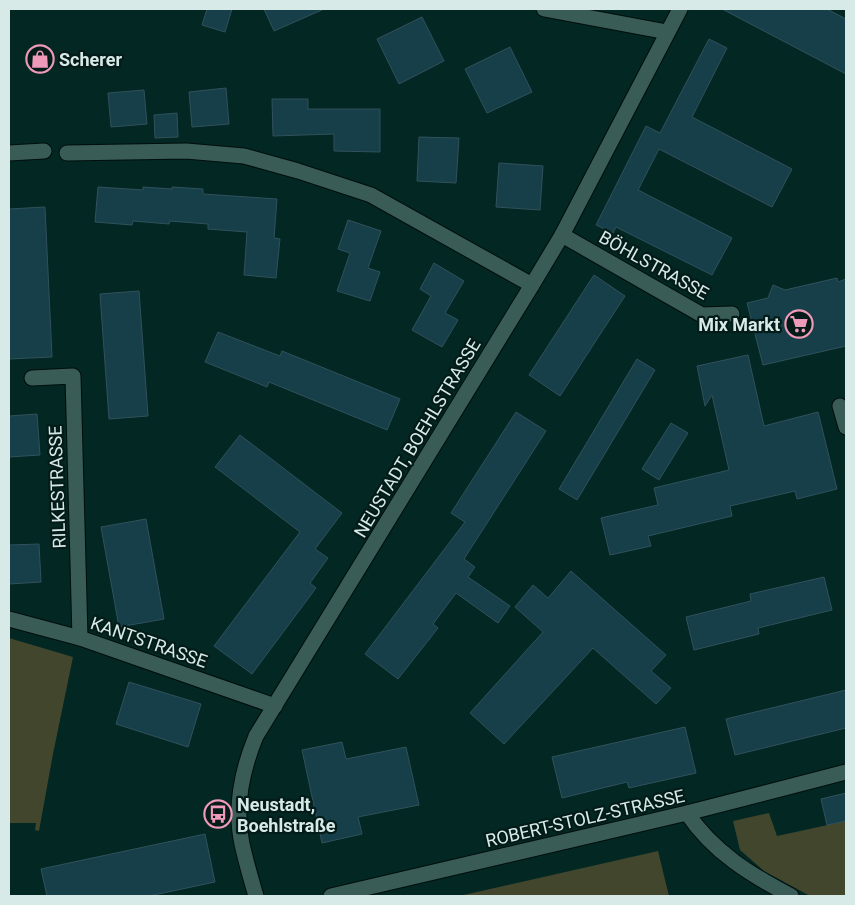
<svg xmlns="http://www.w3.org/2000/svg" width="855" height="905" font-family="Roboto,sans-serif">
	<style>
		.green { fill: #42462d }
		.building { fill: #163f4a; stroke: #31515b }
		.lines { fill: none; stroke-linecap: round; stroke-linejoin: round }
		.street-casing { stroke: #000e0c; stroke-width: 17 }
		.street { stroke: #395c57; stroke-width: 15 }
		.labels { text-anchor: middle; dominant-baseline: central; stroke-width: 4.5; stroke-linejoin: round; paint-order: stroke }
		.poi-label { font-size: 18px; font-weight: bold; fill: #d8eae7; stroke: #031c19; text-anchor: start }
		.street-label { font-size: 18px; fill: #d8eae7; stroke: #031c19 }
	</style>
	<rect width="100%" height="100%" fill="#032723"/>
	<g class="green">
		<path d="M9,638L73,657L53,754L39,831L35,830L36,823H9Z"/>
		<path d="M769,813L777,836L846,821V896H810L764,871L740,850L733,821Z"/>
		<path d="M658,851L669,896H459Z"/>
	</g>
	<g class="building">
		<path d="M207,9H232L225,32L202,25Z"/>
		<path d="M264,9H324L274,31Z"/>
		<path d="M722,9H827L846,19V74Z"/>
		<path d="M422,17L444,61L399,84L377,39Z"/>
		<path d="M709,39L727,48L692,117L792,169L772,207L659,149L638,190L732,238L712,275L616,227L613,233L596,225L646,126L660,133Z"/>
		<path d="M510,47L532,92L487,113L465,69Z"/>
		<path d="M226,88L229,124L192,127L189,92Z"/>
		<path d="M144,90L147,124L111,127L108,93Z"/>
		<path d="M272,99H308V109H380V152L334,151V134L273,136Z"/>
		<path d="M177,113L178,137L155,138L154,115Z"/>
		<path d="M419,137L459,138L456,183L417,181Z"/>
		<path d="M499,163L543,166L540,210L496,207Z"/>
		<path d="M98,187L143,190V187L172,189V187L203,189V194L277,199L274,238L280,239L276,278L244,275L247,232L208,229V224L170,221L169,224L133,221L132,225L95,222Z"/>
		<path d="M45,207L52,357L9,359V209Z"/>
		<path d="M348,220L381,231L368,268L380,272L370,301L337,291L350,253L338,249Z"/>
		<path d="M434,263L464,281L445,313L458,320L442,347L412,330L431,296L420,289Z"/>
		<path d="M594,275L625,296L560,396L529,375Z"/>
		<path d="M837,278L838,282L846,279V346L763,365L747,303L768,298L773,285L785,290Z"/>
		<path d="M139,291L148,416L109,419L100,294Z"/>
		<path d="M218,332L280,356L282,351L400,399L387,430L269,382L267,387L205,362Z"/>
		<path d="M748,355L764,426L818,412L837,489L797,499L795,491L730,506L732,516L648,536L651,546L610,555L601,518L658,505L654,488L729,470L712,395L705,406L697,366Z"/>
		<path d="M637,359L655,370L577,500L559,489Z"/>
		<path d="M516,412L546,431L464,559L475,567L468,577L510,606L498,623L456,593L433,624L438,628L398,679L365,654L465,522L451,513Z"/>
		<path d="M37,414L40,455L9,457V416Z"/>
		<path d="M671,423L688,433L659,480L642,469Z"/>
		<path d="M240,435L342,513L315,549L328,558L310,583L316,588L252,674L214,646L300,532L215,467Z"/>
		<path d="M146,519L164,619L119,627L101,527Z"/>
		<path d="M39,544L41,582L9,584V545Z"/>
		<path d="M571,571L666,655L651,671L671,688L656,704L593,648L504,744L470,713L543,632L515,607L533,585L548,598Z"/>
		<path d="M824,577L832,610L758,628L759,634L694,650L686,617L751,601L750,594Z"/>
		<path d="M129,682L201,704L188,747L116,724Z"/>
		<path d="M846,690V728L735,755L726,719Z"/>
		<path d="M685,727L696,773L629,788L627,782L562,798L552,757Z"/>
		<path d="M342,742L346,759L406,747L419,805L358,817L362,834L322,843L302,750Z"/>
		<path d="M846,793V821L827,825L821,799Z"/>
		<path d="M205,834L215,882L149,896H47L41,869Z"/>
	</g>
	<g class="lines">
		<g class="street-casing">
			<g id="street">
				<path d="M544,9L667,32"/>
				<path d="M9,153L44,151"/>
				<path d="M67,153L186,151L244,156L298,171L371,195L532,285"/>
				<path d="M562,235L702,315L732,314"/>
				<path d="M32,378L73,376L80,638"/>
				<path d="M840,406L846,427"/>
				<path d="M9,619L80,638L275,706"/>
				<path d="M687,813C713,852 751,875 791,896"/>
				<path d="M256,896C251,879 246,862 242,844C234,807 242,770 256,736L532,285L562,235L680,9"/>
				<path d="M331,896L687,813L846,772"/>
			</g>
		</g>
		<use href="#street" class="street"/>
	</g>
	<defs>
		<g id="shop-ring" transform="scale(1.4375)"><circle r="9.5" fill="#031c19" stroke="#ef9ab8" stroke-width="1.5"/><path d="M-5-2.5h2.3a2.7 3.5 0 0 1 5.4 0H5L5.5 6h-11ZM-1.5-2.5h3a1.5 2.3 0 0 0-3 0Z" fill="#ef9ab8"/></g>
		<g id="supermarket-ring" transform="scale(1.4375)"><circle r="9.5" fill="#031c19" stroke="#ef9ab8" stroke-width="1.5"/><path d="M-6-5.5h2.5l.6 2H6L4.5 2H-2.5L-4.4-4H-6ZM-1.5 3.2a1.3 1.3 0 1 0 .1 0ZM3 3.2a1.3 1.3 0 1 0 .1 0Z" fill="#ef9ab8"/></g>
		<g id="bus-ring" transform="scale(1.4375)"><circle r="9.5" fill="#031c19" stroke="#ef9ab8" stroke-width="1.5"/><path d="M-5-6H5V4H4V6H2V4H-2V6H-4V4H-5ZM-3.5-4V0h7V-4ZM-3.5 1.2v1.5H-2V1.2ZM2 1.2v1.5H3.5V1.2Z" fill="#ef9ab8"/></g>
	</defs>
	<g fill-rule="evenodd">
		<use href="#shop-ring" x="40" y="59"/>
		<use href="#supermarket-ring" x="799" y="324"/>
		<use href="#bus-ring" x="218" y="814"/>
	</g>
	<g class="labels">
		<g class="poi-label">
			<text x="59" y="59">Scherer</text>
			<text x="780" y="324" text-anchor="end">Mix Markt</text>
			<text x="237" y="804">Neustadt,<tspan x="237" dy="21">Boehlstraße</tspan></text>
		</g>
		<g class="street-label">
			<text transform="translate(654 265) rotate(29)">BÖHLSTRASSE</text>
			<text transform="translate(417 438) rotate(-59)">NEUSTADT, BOEHLSTRASSE</text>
			<text transform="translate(57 487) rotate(-92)">RILKESTRASSE</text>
			<text transform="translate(149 642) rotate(19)">KANTSTRASSE</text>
			<text transform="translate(585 818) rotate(-13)">ROBERT-STOLZ-STRASSE</text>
		</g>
	</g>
	<rect width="855" height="905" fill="none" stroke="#d8eae7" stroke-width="20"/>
</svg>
